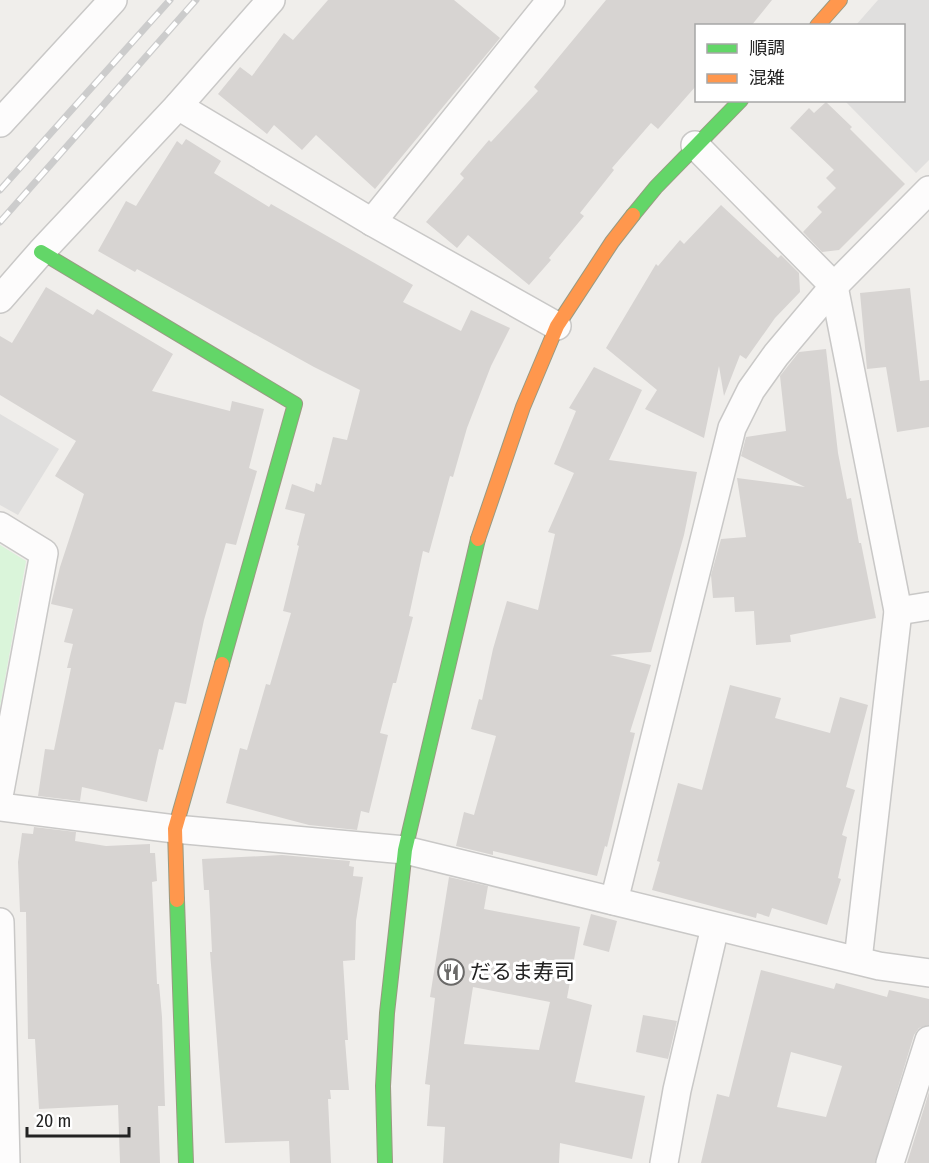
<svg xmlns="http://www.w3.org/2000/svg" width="929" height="1163" font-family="'Fira Sans Condensed','Noto Sans JP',sans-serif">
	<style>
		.park { fill: #daf5da }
		.parking { fill: #e0dfde }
		.building { fill: #d7d4d2; fill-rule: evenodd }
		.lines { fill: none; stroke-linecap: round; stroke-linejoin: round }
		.street-casing { stroke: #c9c8c7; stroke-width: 30 }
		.fast-casing { stroke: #999a82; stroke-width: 16 }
		.slow-casing { stroke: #999a82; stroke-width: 16 }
		.street { stroke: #fdfcfc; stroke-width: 27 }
		.fast { stroke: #63d668; stroke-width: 14 }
		.slow { stroke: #ff974d; stroke-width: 14 }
		.rail-casing { stroke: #ccc; stroke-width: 7 }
		.rail { stroke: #fff; stroke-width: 4.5; stroke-dasharray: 14; stroke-linecap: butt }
		.labels { text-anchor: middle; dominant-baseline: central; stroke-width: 6; stroke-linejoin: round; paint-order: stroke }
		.poi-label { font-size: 21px; fill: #222; stroke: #fff; text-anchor: start }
	</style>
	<rect width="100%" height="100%" fill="#f0eeeb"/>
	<path class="park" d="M0,545L26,561L0,707Z"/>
	<g class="parking">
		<path d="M878,0H929V160L916,173L845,101L904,100V26L856,25Z"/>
		<path d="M0,414L59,449L18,515L0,505Z"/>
	</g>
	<g class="building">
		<path d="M328,0H454L500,38L375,189L316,135L302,150L274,125L267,134L218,94L240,67L252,76L284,33L293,40Z"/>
		<path d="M606,0H772L751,26H696V86L658,129L651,123L612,168L614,170L580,213L584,216L549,258L551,260L529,285L468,235L457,248L426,222L464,178L460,174L489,140L491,142L538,91L534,87Z"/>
		<path d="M826,102L852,127L850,129L905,184L839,250L822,252L803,232L822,212L817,207L836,188L826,178L834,170L790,128L809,108L814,113Z"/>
		<path d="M186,139L221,161L214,173L269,207L271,204L413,285L403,302L461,331L471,310L510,328L491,366L467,428L453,477L450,476L429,553L423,551L409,616L413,617L396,683H393L380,733L388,735L369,813L361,811L357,830L309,825L226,803L240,748L247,750L266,684L270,685L291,613L283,611L299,546L297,545L305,514L285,509L292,484L314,492L316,483L321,485L333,437L347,440L360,390L314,367L137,269L135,272L98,251L126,201L136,206L177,141L182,145Z"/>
		<path d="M721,205L778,258L781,255L799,273L800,292L775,318L746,359L740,355L724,396L719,366L704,438L645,409L657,390L606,348L656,264L658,266L680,240L684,244Z"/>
		<path d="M46,287L93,315L97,309L173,354L152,391L230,411L232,401L264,409L249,468L257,471L236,545L226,543L204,620L186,704L175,702L163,750L159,749L147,802L82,787L80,801L38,796L45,749L54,750L71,668H67L73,644L64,642L73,609L51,604L60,567L84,494L55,476L76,441L0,395V336L12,343Z"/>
		<path d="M910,288L920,381L929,380V427L897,432L886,367L867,369L860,293Z"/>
		<path d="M826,349L838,453L847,499L851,498L859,543H861L876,618L790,635L791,642L756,645L754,611L735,612L734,597L713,598L711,575L721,539L746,537L737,478L805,487L741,456L746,437L786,431L780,376L799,352Z"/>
		<path d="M594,367L642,390L609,460L697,472L684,535L651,652L610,655L651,665L630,732L635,733L607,847L605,846L597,876L493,851V855L456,846L464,812L474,815L496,736L471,729L479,699L482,700L493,649L507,601L538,610L555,534L548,532L574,473L554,464L576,411L569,408Z"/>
		<path d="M730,685L781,698L775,718L830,733L840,697L868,705L846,787L855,790L842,835L847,837L838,878L841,879L827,925L772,908L769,917L757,913L756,918L652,890L660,862L657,861L678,783L702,790Z"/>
		<path d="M34,827L76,832L75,841L106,846L150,844V853H155L157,881L152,882L157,984H159L162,1017L165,1106H158L160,1163H120L118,1105L39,1109L35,1039H28L26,912H20L18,862L22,833L33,834Z"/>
		<path d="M282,855L350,861L349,866L354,867L353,876L363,877L356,921L355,960L343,961L348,1040H345L349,1090H330L331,1099H328L331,1163H290L289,1141L225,1143L210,952H212L209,890H204L202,859Z"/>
		<path d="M449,877L488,886L484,909L580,927L567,998L592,1005L575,1082L645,1096L632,1159L560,1143L559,1163H443L445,1127L427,1126L430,1085L425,1084L435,998L430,997ZM473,987L550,1002L539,1050L464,1044Z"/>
		<path d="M591,914L617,921L609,952L583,945Z"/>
		<path d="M761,970L834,989L836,983L887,997L889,990L929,999V1025L919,1028L914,1035L875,1163H701L717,1094L729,1097ZM791,1052L842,1066L826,1117L777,1107Z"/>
		<path d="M643,1015L677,1021L668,1059L636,1052Z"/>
		<path d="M929,1092V1163H907Z"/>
	</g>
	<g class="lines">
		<g class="street-casing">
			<g id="street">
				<path d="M178,106L372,222L557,326"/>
				<path d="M0,123L113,0"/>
				<path d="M695,145L834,286L898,611L858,960"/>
				<path d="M372,222L551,0"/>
				<path d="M0,299L41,252L178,106L271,0"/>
				<path d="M0,526L44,553L0,791"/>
				<path d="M898,611L929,606"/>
				<path d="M0,807L175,829L405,850L879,966L929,973"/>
				<path d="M614,901L732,428L751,390L776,355L834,286L929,190"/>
				<path d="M0,922L6,1163"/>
				<path d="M664,1163L677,1090L715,927"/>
				<path d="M890,1163L929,1040"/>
			</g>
		</g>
		<g class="fast-casing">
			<g id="fast">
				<path d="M633,215L656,187L741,100"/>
				<path d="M41,252L295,404L222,664"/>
				<path d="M177,900L186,1163"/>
				<path d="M385,1163L383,1086L387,1013L405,850L478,539"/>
			</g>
		</g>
		<g class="slow-casing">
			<g id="slow">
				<path d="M817,26L840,0"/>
				<path d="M478,539L523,407L557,326L612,242L633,215"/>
				<path d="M177,900L175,829L222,664"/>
			</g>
		</g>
		<use href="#street" class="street"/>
		<use href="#fast" class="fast"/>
		<use href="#slow" class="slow"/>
		<g class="rail-casing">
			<g id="rail">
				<path d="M0,190L170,0"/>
				<path d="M0,222L196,0"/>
			</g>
		</g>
		<use href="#rail" class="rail"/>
	</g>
	<defs>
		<g id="restaurant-ring" transform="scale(1.35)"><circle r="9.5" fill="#fff" stroke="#6a6968" stroke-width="1.5"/><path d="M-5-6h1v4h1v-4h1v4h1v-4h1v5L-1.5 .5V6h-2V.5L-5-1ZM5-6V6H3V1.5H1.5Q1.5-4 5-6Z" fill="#6a6968"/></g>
	</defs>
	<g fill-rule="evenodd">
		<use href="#restaurant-ring" x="451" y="972"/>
	</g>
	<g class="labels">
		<g class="poi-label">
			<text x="470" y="972">だるま寿司</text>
		</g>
	</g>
	<rect x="695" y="24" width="210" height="78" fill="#ffffff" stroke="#a7a7a7" stroke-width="1.5"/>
	<rect x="707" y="44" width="30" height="9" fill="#63d668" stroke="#a7a7a7" stroke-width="1.5"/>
	<text x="749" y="54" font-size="18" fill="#222222">順調</text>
	<rect x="707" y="74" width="30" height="9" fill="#ff974d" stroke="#a7a7a7" stroke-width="1.5"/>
	<text x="749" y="84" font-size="18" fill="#222222">混雑</text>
	<path d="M27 1127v9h102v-9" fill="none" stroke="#222222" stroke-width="3"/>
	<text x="36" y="1127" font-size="18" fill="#222222" stroke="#ffffff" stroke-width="4.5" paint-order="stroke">20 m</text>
</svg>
